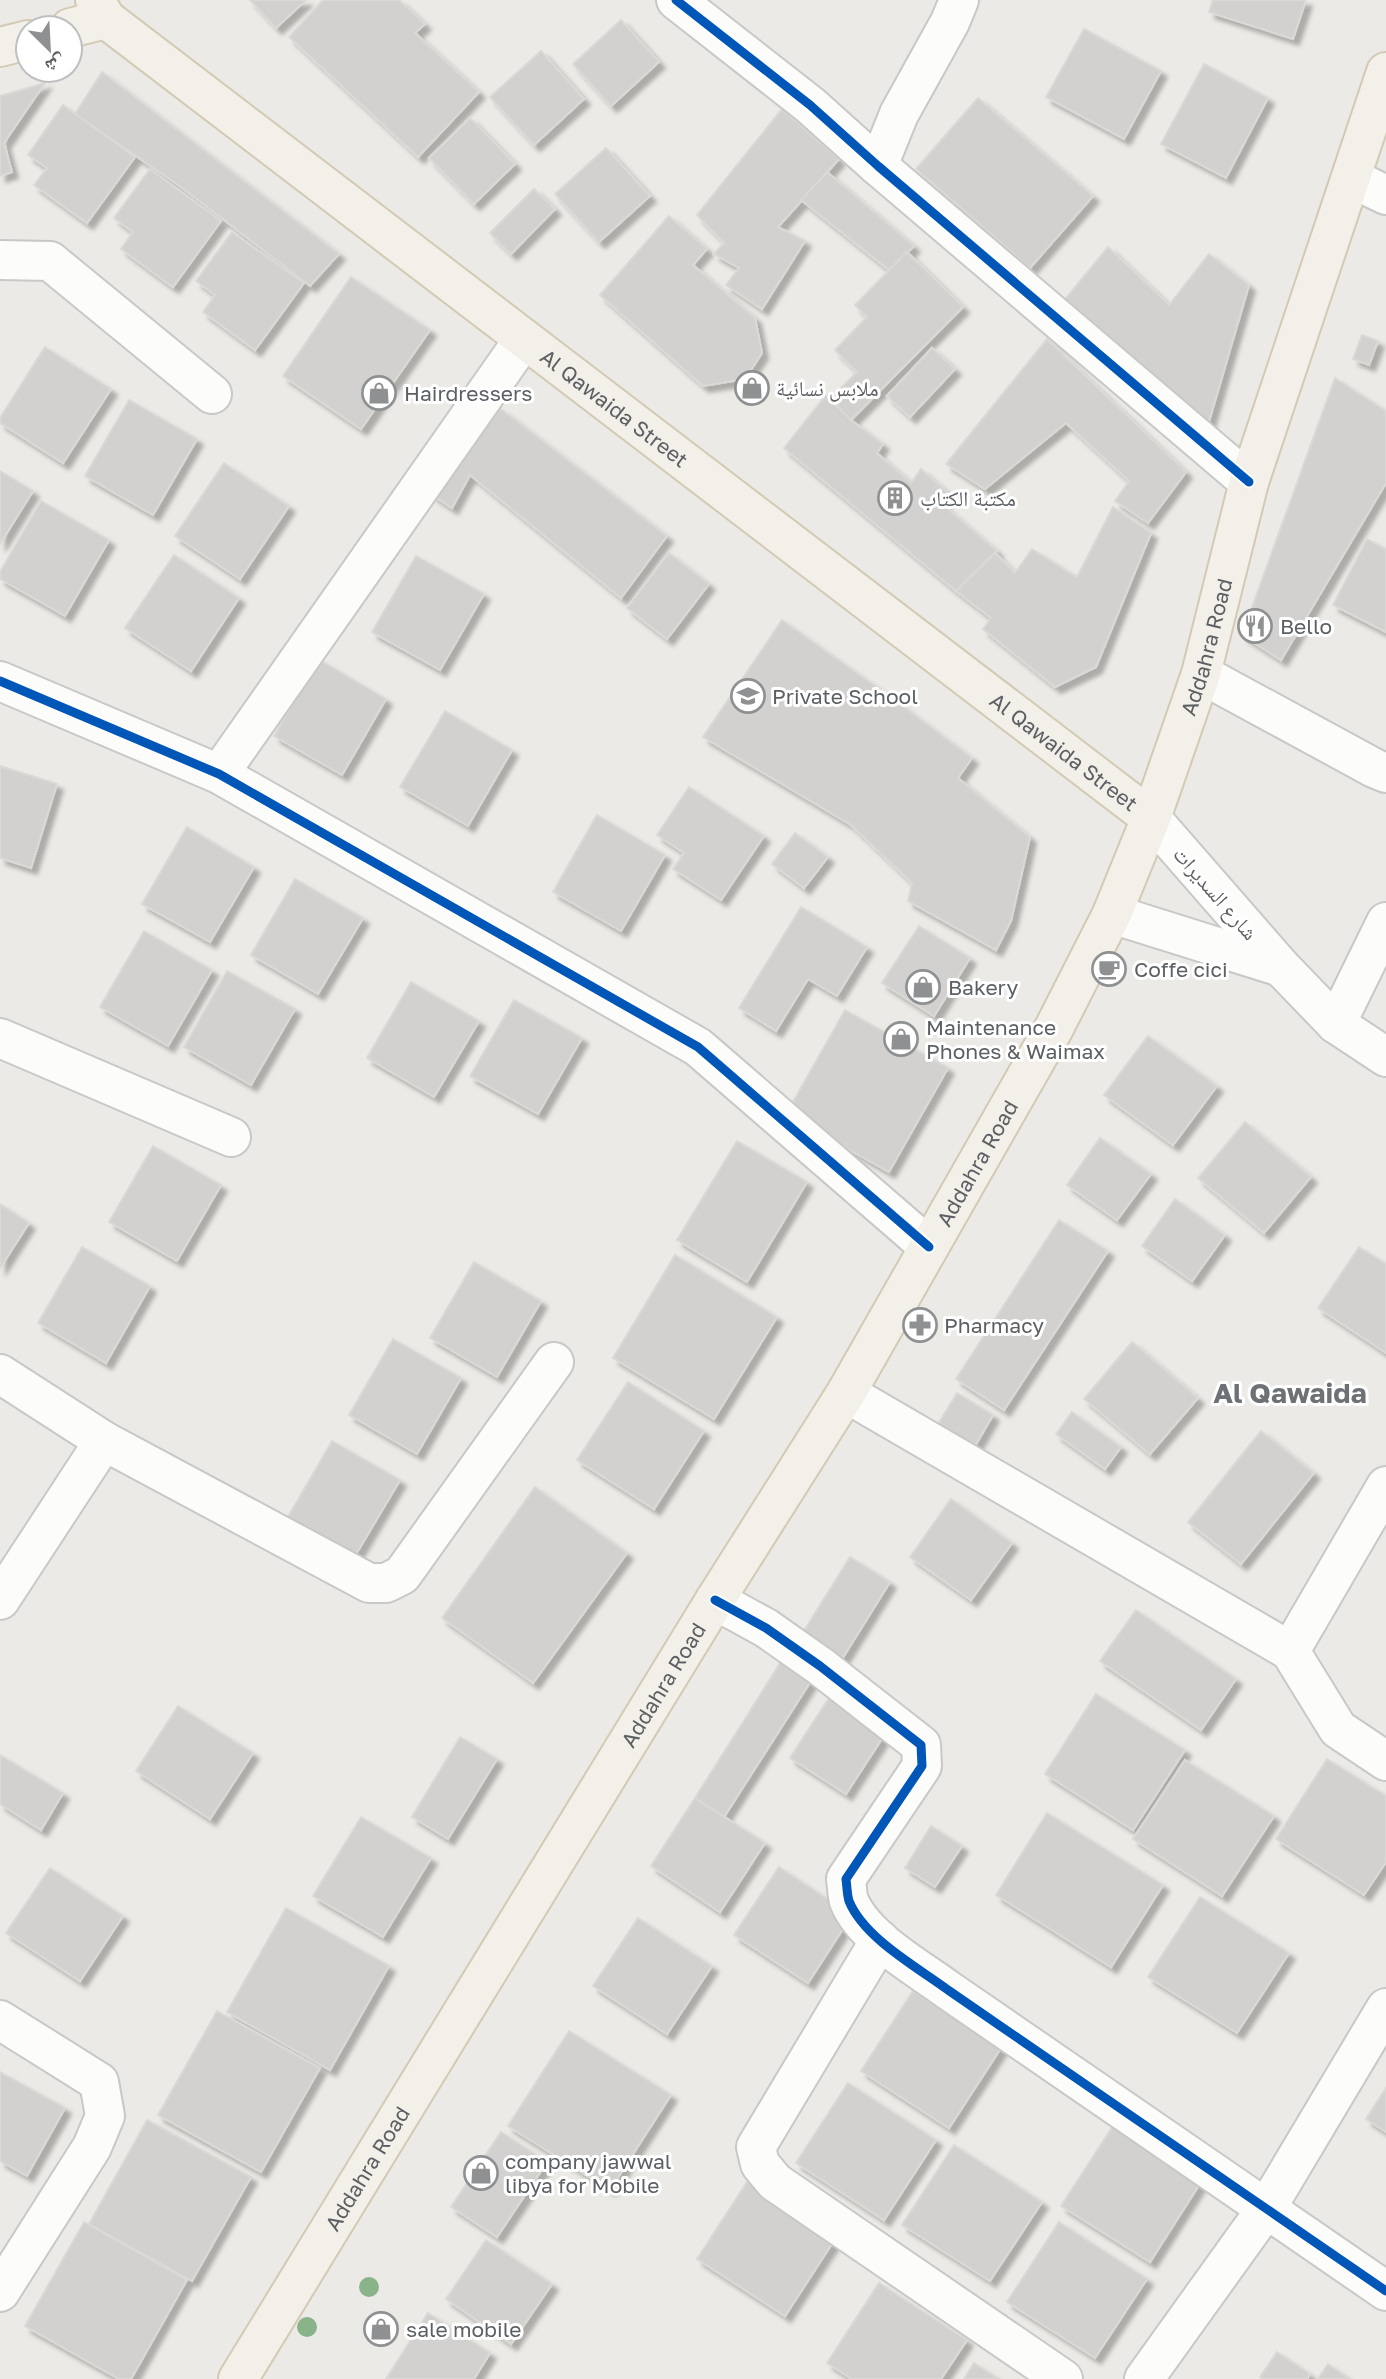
<svg xmlns="http://www.w3.org/2000/svg" width="1386" height="2379" font-family="'Golos Text','Noto Naskh Arabic',sans-serif">
	<style>
		.building { fill: #d3d1cf; stroke: #dbd9d5; stroke-width: 2; filter: url(#shadow) }
		.lines { fill: none; stroke-linecap: round; stroke-linejoin: round }
		.minor-casing { stroke: #c8c8c8; stroke-width: 42 }
		.major-casing { stroke: #d3cab4; stroke-width: 42 }
		.minor { stroke: #fcfcfb; stroke-width: 38 }
		.major { stroke: #f2f0e8; stroke-width: 38 }
		.cycleway-casing { stroke: #fff; stroke-width: 13 }
		.cycleway { stroke: #0057b8; stroke-width: 9 }
		.tree { fill: #89b388 }
		.labels { text-anchor: middle; dominant-baseline: central; stroke-width: 6; stroke-linejoin: round; paint-order: stroke }
		.poi-label { font-size: 21px; fill: #5c5f64; stroke: #fff; text-anchor: start }
		.street-label { font-size: 21px; fill: #5c5f64; stroke: #fff }
		.district-label { font-size: 28px; font-weight: bold; fill: #6d7176; stroke: #fff }
	</style>
	<defs>
		<filter id="shadow"><feDropShadow dx="6" dy="6" stdDeviation="2" flood-color="#0004"/></filter>
	</defs>
	<rect width="100%" height="100%" fill="#eceae6"/>
	<g class="building">
		<path d="M250,0H306L276,28Z"/>
		<path d="M323,0H399L425,24L415,33L479,92L418,157L289,37Z"/>
		<path d="M1213,0H1306L1293,39L1209,12Z"/>
		<path d="M621,20L659,62L611,106L573,64Z"/>
		<path d="M1084,29L1161,71L1124,139L1046,97Z"/>
		<path d="M541,51L584,99L534,145L490,97Z"/>
		<path d="M1204,64L1268,98L1226,178L1161,144Z"/>
		<path d="M102,72L339,254L310,286L181,187L75,114Z"/>
		<path d="M45,83L4,143L12,172L0,176V96Z"/>
		<path d="M978,98L1093,196L1030,268L916,169Z"/>
		<path d="M63,105L135,157L87,223L34,185L47,168L28,155Z"/>
		<path d="M782,109L839,159L778,227L805,241L762,309L726,285L739,268L714,254L724,243L697,215Z"/>
		<path d="M470,118L515,164L474,204L429,158Z"/>
		<path d="M606,148L650,196L599,242L555,194Z"/>
		<path d="M150,169L221,221L173,287L121,249L133,232L114,218Z"/>
		<path d="M827,172L914,246L889,270L801,200Z"/>
		<path d="M534,189L555,209L511,254L490,233Z"/>
		<path d="M669,216L707,249L693,265L755,318L762,353L745,379L703,386L600,295Z"/>
		<path d="M232,232L304,283L255,350L203,312L215,295L196,281Z"/>
		<path d="M1108,247L1169,305L1209,254L1249,285L1208,425L1061,304Z"/>
		<path d="M907,252L963,307L851,420L830,399L857,372L835,350L867,317L855,305Z"/>
		<path d="M351,277L430,330L361,429L283,376Z"/>
		<path d="M1362,335L1378,341L1369,365L1353,359Z"/>
		<path d="M1047,339L1186,472L1148,523L1115,501L1129,481L1066,423L985,489L946,464Z"/>
		<path d="M45,347L111,389L63,463L0,423V418Z"/>
		<path d="M932,348L955,369L910,417L887,396Z"/>
		<path d="M1335,378L1386,411V483L1281,660L1242,635Z"/>
		<path d="M826,395L851,420L883,444L877,453L911,483L921,469L947,492L943,505L997,551L956,591L784,448Z"/>
		<path d="M129,400L197,439L153,515L85,476Z"/>
		<path d="M501,409L667,536L621,598L470,475L452,508L431,494L475,431Z"/>
		<path d="M224,463L289,506L240,579L175,536Z"/>
		<path d="M0,471L33,491L0,544Z"/>
		<path d="M41,501L109,540L65,616L0,579V572Z"/>
		<path d="M1113,507L1151,533L1096,667L1055,687L983,629L991,618L956,591L995,553L1015,573L1032,549L1077,577Z"/>
		<path d="M1367,539L1386,549V632L1333,605Z"/>
		<path d="M669,553L709,584L667,639L627,608Z"/>
		<path d="M174,555L239,598L191,671L125,628Z"/>
		<path d="M416,556L484,594L440,670L372,632Z"/>
		<path d="M782,620L895,700L972,758L958,778L1030,837L1011,921L996,950L908,901L912,883L851,825L703,737Z"/>
		<path d="M318,659L386,699L342,775L274,736Z"/>
		<path d="M445,711L512,750L468,826L400,787Z"/>
		<path d="M0,766L57,784L31,868L0,858Z"/>
		<path d="M689,787L764,836L721,900L673,869L684,853L657,835Z"/>
		<path d="M597,815L665,855L621,931L553,892Z"/>
		<path d="M187,827L254,867L210,942L142,904Z"/>
		<path d="M795,833L828,857L804,888L772,864Z"/>
		<path d="M295,879L363,918L318,994L251,955Z"/>
		<path d="M801,907L867,947L837,996L808,979L776,1031L739,1008Z"/>
		<path d="M919,926L970,958L934,1016L882,983Z"/>
		<path d="M144,931L212,970L168,1046L100,1007Z"/>
		<path d="M227,971L295,1009L251,1085L184,1047Z"/>
		<path d="M411,982L479,1021L434,1097L367,1058Z"/>
		<path d="M514,1000L582,1038L538,1114L470,1076Z"/>
		<path d="M845,1010L948,1068L889,1172L786,1114Z"/>
		<path d="M1148,1036L1217,1086L1173,1145L1104,1095Z"/>
		<path d="M1245,1122L1311,1177L1264,1233L1198,1178Z"/>
		<path d="M1100,1138L1151,1174L1117,1220L1067,1185Z"/>
		<path d="M737,1141L807,1182L747,1282L677,1240Z"/>
		<path d="M153,1146L221,1185L177,1261L109,1222Z"/>
		<path d="M1175,1199L1225,1235L1192,1281L1142,1246Z"/>
		<path d="M0,1204L29,1223L0,1268Z"/>
		<path d="M1059,1220L1108,1251L1004,1410L956,1379Z"/>
		<path d="M82,1247L150,1286L106,1363L38,1323Z"/>
		<path d="M1359,1247L1386,1264V1353L1318,1308Z"/>
		<path d="M675,1255L777,1317L714,1419L613,1358Z"/>
		<path d="M474,1262L541,1301L497,1377L430,1338Z"/>
		<path d="M393,1339L461,1378L417,1454L349,1415Z"/>
		<path d="M1132,1342L1198,1398L1150,1454L1084,1399Z"/>
		<path d="M628,1382L704,1431L654,1509L577,1460Z"/>
		<path d="M957,1393L993,1415L975,1446L938,1424Z"/>
		<path d="M1072,1412L1121,1447L1105,1469L1056,1434Z"/>
		<path d="M1261,1431L1314,1473L1241,1564L1188,1522Z"/>
		<path d="M332,1441L400,1480L355,1556L288,1517Z"/>
		<path d="M535,1487L627,1553L533,1683L442,1618Z"/>
		<path d="M951,1499L1012,1543L971,1600L910,1557Z"/>
		<path d="M850,1557L890,1582L842,1659L802,1634Z"/>
		<path d="M1136,1610L1236,1679L1201,1730L1100,1661Z"/>
		<path d="M789,1649L818,1670L724,1817L695,1798Z"/>
		<path d="M1096,1694L1185,1750L1133,1830L1045,1774Z"/>
		<path d="M829,1698L885,1734L846,1794L790,1758Z"/>
		<path d="M178,1706L253,1753L210,1819L136,1771Z"/>
		<path d="M460,1737L497,1759L448,1839L412,1817Z"/>
		<path d="M0,1755L63,1793L41,1830L0,1804Z"/>
		<path d="M1327,1759L1386,1796V1862L1364,1895L1276,1839Z"/>
		<path d="M1185,1760L1274,1816L1222,1896L1133,1839Z"/>
		<path d="M695,1798L765,1843L720,1912L651,1866Z"/>
		<path d="M1047,1813L1163,1885L1111,1967L996,1895Z"/>
		<path d="M361,1817L431,1858L383,1937L313,1896Z"/>
		<path d="M931,1826L962,1846L935,1887L905,1868Z"/>
		<path d="M779,1867L852,1915L808,1983L734,1935Z"/>
		<path d="M50,1868L123,1916L80,1981L6,1933Z"/>
		<path d="M1200,1897L1289,1953L1237,2033L1148,1977Z"/>
		<path d="M286,1908L389,1966L330,2070L227,2012Z"/>
		<path d="M638,1918L712,1966L667,2034L593,1986Z"/>
		<path d="M913,1991L1001,2048L949,2128L861,2071Z"/>
		<path d="M217,2011L320,2068L261,2172L158,2115Z"/>
		<path d="M569,2031L671,2095L610,2190L508,2126Z"/>
		<path d="M0,2072L65,2108L27,2176L0,2161Z"/>
		<path d="M848,2083L936,2140L884,2220L796,2163Z"/>
		<path d="M1386,2088V2132L1366,2119Z"/>
		<path d="M147,2120L251,2177L192,2281L89,2224Z"/>
		<path d="M1113,2126L1201,2182L1150,2262L1061,2206Z"/>
		<path d="M501,2132L547,2162L497,2237L451,2207Z"/>
		<path d="M954,2145L1042,2202L990,2281L902,2225Z"/>
		<path d="M749,2179L837,2236L785,2316L697,2259Z"/>
		<path d="M84,2222L187,2280L131,2379H119L25,2326Z"/>
		<path d="M1059,2222L1147,2279L1095,2358L1007,2302Z"/>
		<path d="M486,2240L552,2284L511,2344L446,2299Z"/>
		<path d="M879,2283L967,2340L941,2379H852L827,2363Z"/>
		<path d="M428,2313L490,2353L474,2379H386Z"/>
		<path d="M1277,2352L1310,2374L1307,2379H1263L1260,2377Z"/>
		<path d="M974,2363L999,2379H964Z"/>
		<path d="M1328,2364L1350,2379H1318Z"/>
	</g>
	<g class="lines">
		<g class="minor-casing">
			<g id="minor">
				<path d="M676,0L810,105L878,166L1249,482"/>
				<path d="M878,166L899,114L950,22L959,0"/>
				<path d="M1351,178L1386,195"/>
				<path d="M0,260L50,261L212,394"/>
				<path d="M1201,674L1374,768L1386,773"/>
				<path d="M0,681L219,774L698,1047L929,1247"/>
				<path d="M219,774L524,339"/>
				<path d="M1151,818L1281,967L1336,1024L1386,1057"/>
				<path d="M1112,914L1281,967"/>
				<path d="M1336,1024L1386,922"/>
				<path d="M0,1038L231,1137"/>
				<path d="M0,1374L104,1441L369,1583H386L402,1575L554,1362"/>
				<path d="M846,1393L1290,1651L1338,1729L1386,1761"/>
				<path d="M0,1600L104,1441"/>
				<path d="M715,1600L766,1628L820,1666L921,1745L922,1766L846,1879C847,1886 847,1895 849,1901C864,1938 917,1967 948,1990L1386,2291"/>
				<path d="M1290,1651L1386,1486"/>
				<path d="M880,1940L756,2147L760,2164L775,2182L1063,2379"/>
				<path d="M0,2020L99,2082L105,2116L92,2147L0,2292"/>
				<path d="M1144,2379L1266,2209L1386,2008"/>
			</g>
		</g>
		<g class="major-casing">
			<g id="major">
				<path id="s1" d="M95,0L106,19L1151,818"/>
				<path d="M70,28L106,19"/>
				<path d="M0,47L28,40"/>
				<path id="s2" d="M238,2379L715,1600L846,1393L1054,1028L1112,914L1151,818L1201,674L1249,482L1386,72"/>
			</g>
		</g>
		<use href="#minor" class="minor"/>
		<use href="#major" class="major"/>
		<g class="cycleway-casing">
			<g id="cycleway">
				<path d="M676,0L810,105L878,166L1249,482"/>
				<path d="M0,681L219,774L698,1047L929,1247"/>
				<path d="M715,1600L766,1628L820,1666L921,1745L922,1766L846,1879C847,1886 847,1895 849,1901C864,1938 917,1967 948,1990L1386,2291"/>
			</g>
		</g>
		<use href="#cycleway" class="cycleway"/>
	</g>
	<g class="tree">
		<circle cx="369" cy="2287" r="10"/>
		<circle cx="307" cy="2327" r="10"/>
	</g>
	<defs>
		<g id="shop-ring" transform="scale(1.75)"><circle r="9.5" fill="#fff" stroke="#8e9092" stroke-width="1.5"/><path d="M-5-2.5h2.3a2.7 3.5 0 0 1 5.4 0H5L5.5 6h-11ZM-1.5-2.5h3a1.5 2.3 0 0 0-3 0Z" fill="#8e9092"/></g>
		<g id="building-ring" transform="scale(1.75)"><circle r="9.5" fill="#fff" stroke="#8e9092" stroke-width="1.5"/><path d="M-4-6H4V6H1V3H-1V6H-4ZM-2.5-4.3h1.7v1.8h-1.7ZM.8-4.3h1.7v1.8H.8ZM-2.5-1h1.7V.8h-1.7ZM.8-1h1.7V.8H.8Z" fill="#8e9092"/></g>
		<g id="restaurant-ring" transform="scale(1.75)"><circle r="9.5" fill="#fff" stroke="#8e9092" stroke-width="1.5"/><path d="M-5-6h1v4h1v-4h1v4h1v-4h1v5L-1.5 .5V6h-2V.5L-5-1ZM5-6V6H3V1.5H1.5Q1.5-4 5-6Z" fill="#8e9092"/></g>
		<g id="school-ring" transform="scale(1.75)"><circle r="9.5" fill="#fff" stroke="#8e9092" stroke-width="1.5"/><path d="M0-5L7-2L0 1L-7-2ZM-4 1L0 2.5L4 1V4Q0 6-4 4Z" fill="#8e9092"/></g>
		<g id="cafe-ring" transform="scale(1.75)"><circle r="9.5" fill="#fff" stroke="#8e9092" stroke-width="1.5"/><path d="M-5.5-4.5H6V0H3Q3 3.5 0 3.5H-2.5Q-5.5 3.5-5.5 0ZM3-3.2v2h1.7v-2ZM-6 4.5H4V6H-6Z" fill="#8e9092"/></g>
		<g id="pharmacy-ring" transform="scale(1.75)"><circle r="9.5" fill="#fff" stroke="#8e9092" stroke-width="1.5"/><path d="M-2-6h4v4h4v4h-4v4h-4v-4h-4v-4h4Z" fill="#8e9092"/></g>
	</defs>
	<g fill-rule="evenodd">
		<use href="#shop-ring" x="752" y="388"/>
		<use href="#shop-ring" x="379" y="393"/>
		<use href="#building-ring" x="895" y="498"/>
		<use href="#restaurant-ring" x="1255" y="626"/>
		<use href="#school-ring" x="748" y="696"/>
		<use href="#cafe-ring" x="1109" y="969"/>
		<use href="#shop-ring" x="923" y="987"/>
		<use href="#shop-ring" x="901" y="1039"/>
		<use href="#pharmacy-ring" x="920" y="1325"/>
		<use href="#shop-ring" x="481" y="2173"/>
		<use href="#shop-ring" x="381" y="2329"/>
	</g>
	<g class="labels">
		<g class="poi-label">
			<text x="776" y="388">ملابس نسائية</text>
			<text x="404" y="393">Hairdressers</text>
			<text x="920" y="498">مكتبة الكتاب</text>
			<text x="1280" y="626">Bello</text>
			<text x="772" y="696">Private School</text>
			<text x="1134" y="969">Coffe cici</text>
			<text x="948" y="987">Bakery</text>
			<text x="926" y="1027">Maintenance<tspan x="926" dy="24">Phones &amp; Waimax</tspan></text>
			<text x="944" y="1325">Pharmacy</text>
			<text x="505" y="2161">company jawwal<tspan x="505" dy="24">libya for Mobile</tspan></text>
			<text x="406" y="2329">sale mobile</text>
		</g>
		<g class="street-label">
			<text stroke="none"><textPath href="#s1" startOffset="662">Al Qawaida Street</textPath></text>
			<text stroke="none"><textPath href="#s2" startOffset="1990">Addahra Road</textPath></text>
			<text stroke="none"><textPath href="#s1" startOffset="1228">Al Qawaida Street</textPath></text>
			<text transform="translate(1216 893) rotate(49)">شارع السديرات</text>
			<text stroke="none"><textPath href="#s2" startOffset="1423">Addahra Road</textPath></text>
			<text stroke="none"><textPath href="#s2" startOffset="814">Addahra Road</textPath></text>
			<text stroke="none"><textPath href="#s2" startOffset="247">Addahra Road</textPath></text>
		</g>
		<g class="district-label">
			<text x="1290" y="1392">Al Qawaida</text>
		</g>
	</g>
	<g transform="translate(49 49) rotate(156)"><circle r="33" fill="#ffffff" stroke="#bebfc1" stroke-width="2"/>
	<path d="M0-5L12 26L0 18L-12 26Z" fill="#8e9092"/>
	<text y="-10" font-size="19" font-weight="bold" text-anchor="middle" fill="#5c5f64">ش</text>
	</g>
</svg>
